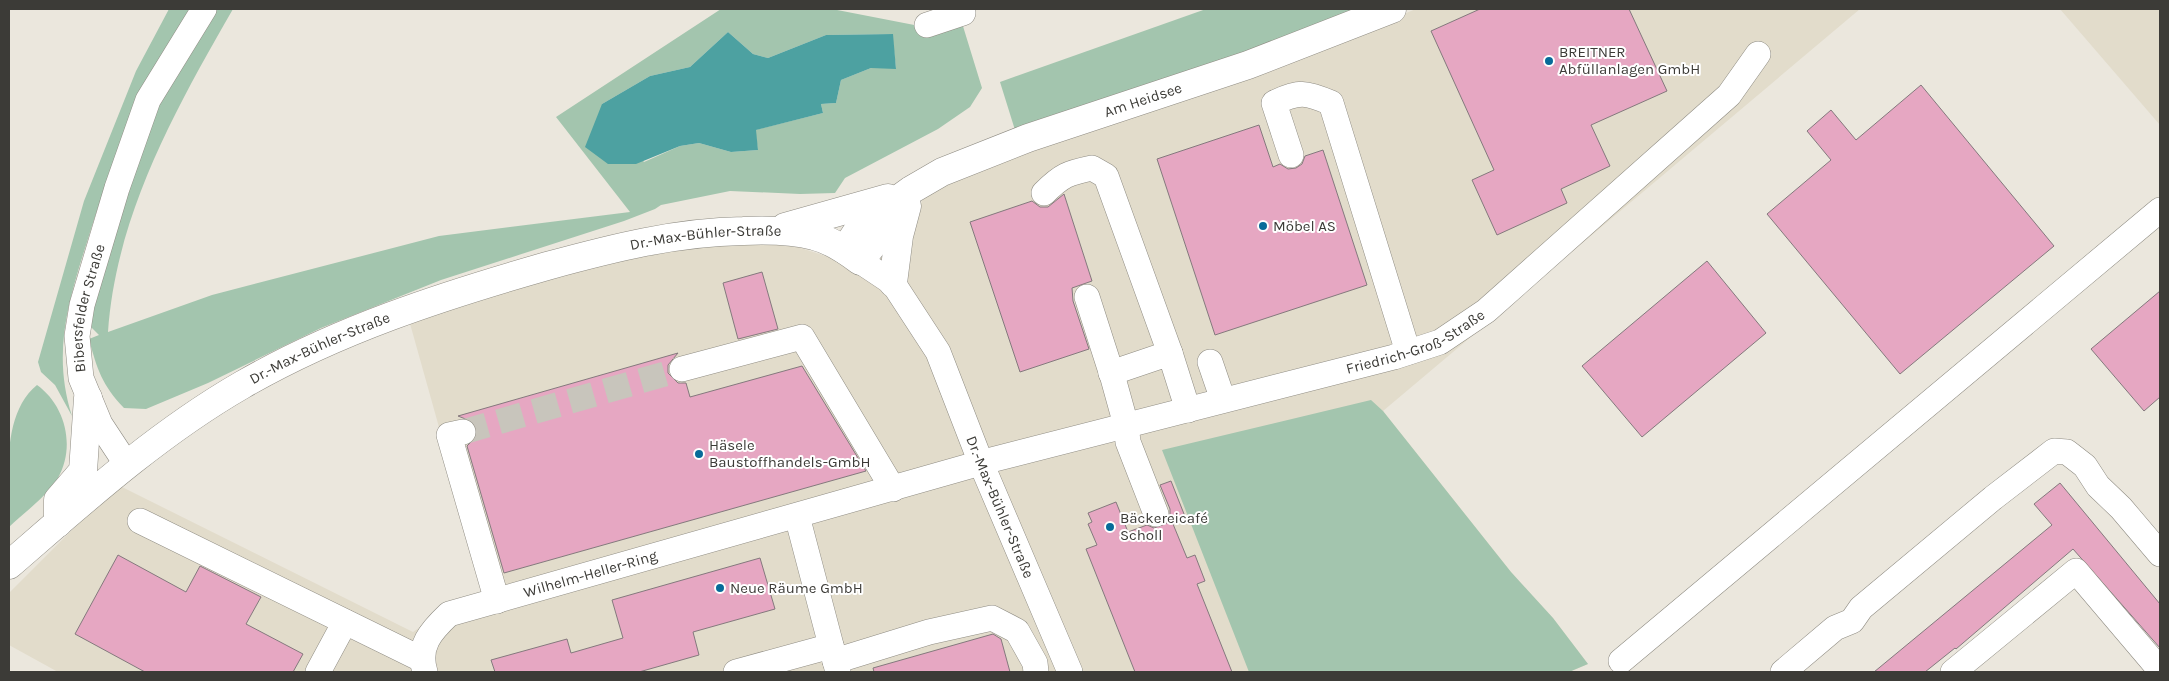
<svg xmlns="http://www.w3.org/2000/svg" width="2169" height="681" font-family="Karla,sans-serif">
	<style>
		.built { fill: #e2dccb }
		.green { fill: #a3c5ae; fill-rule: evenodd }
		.water { fill: #4da1a1 }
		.building { fill: #e6a7c2; stroke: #84797d }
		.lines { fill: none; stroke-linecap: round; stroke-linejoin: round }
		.minor-tunnel { stroke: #c8c5bc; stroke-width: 25; stroke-dasharray: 25 12; stroke-linecap: butt }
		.minor-casing { stroke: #8f8c83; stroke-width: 26 }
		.major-casing { stroke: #8f8c83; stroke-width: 29 }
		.minor { stroke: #fff; stroke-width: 25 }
		.major { stroke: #fff; stroke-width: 28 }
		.poi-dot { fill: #076b99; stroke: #fff; stroke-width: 2 }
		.labels { text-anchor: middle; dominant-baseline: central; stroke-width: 4; stroke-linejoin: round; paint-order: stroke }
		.poi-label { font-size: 15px; fill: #3c3b37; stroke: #fff; text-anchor: start }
		.street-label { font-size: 15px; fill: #3c3b37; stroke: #fff }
	</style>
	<rect width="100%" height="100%" fill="#ebe7dd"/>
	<g class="built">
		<path d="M1416,9H1860L1383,411L1511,572L1553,618L1588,664L1569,672H58L9,645V593L85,517L122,487L413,632L444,610L486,595L409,320L636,254L776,240L841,261L904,250L923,198L967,172L1295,58Z"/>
		<path d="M2060,9H2160V125Z"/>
	</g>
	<g class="green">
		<path d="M169,9H190C170,45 148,82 131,120C114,160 100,200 87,242C68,302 52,354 72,416L55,385L41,372L38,362L84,201L136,71Z"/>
		<path d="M214,9H233C176,108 116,215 108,332L212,295L439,236L630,212L556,117L721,9H832L940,30L962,23L982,88L970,107L938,129L845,178L835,193L800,194L730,191L661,205L655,209L624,221L441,280L321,328L208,383L146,409L124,408C102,385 97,369 89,339L99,335L90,326L100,266L161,100ZM728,32L753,54L768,58L826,35L892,34L896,68H871L841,80L836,103L821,104L823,113L755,130L758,150L731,152L699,143L680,146L644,162L602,104L650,76L690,67Z"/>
		<path d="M1206,9H1356L1264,46L1015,130L1000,82Z"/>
		<path d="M37,385C65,405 76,446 58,478C46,497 25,512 9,527C9,483 0,415 37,385Z"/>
		<path d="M1371,400L1383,411L1511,572L1553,618L1588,664L1569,672H1249L1162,450Z"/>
	</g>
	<path class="water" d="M728,32L753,54L768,58L826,35L893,34L896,69L871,68L841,80L836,103L821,104L823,113L756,130L758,150L731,152L699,143L680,146L636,164H608L585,147L602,104L650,76L690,67Z"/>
	<g class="building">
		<path d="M1480,9H1629L1667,91L1591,125L1610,166L1561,189L1567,203L1497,235L1472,180L1494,170L1431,31Z"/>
		<path d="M1921,85L2054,246L1900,374L1767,214L1831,160L1807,131L1831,110L1856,140Z"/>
		<path d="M1259,125L1273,167L1280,164L1288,169L1296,168L1302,164L1305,156L1323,150L1367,285L1215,335L1157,159Z"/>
		<path d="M1064,194L1092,281L1072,288L1073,301L1089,349L1020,372L970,222L1032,201L1040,207H1048Z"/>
		<path d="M1707,261L1766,333L1642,437L1582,366Z"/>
		<path d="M762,272L778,329L738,339L723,283Z"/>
		<path d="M2160,291V397L2144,411L2091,349Z"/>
		<path d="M678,353L668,365V373L678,383H686L690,397L802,366L866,471L504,573L467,446L476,437L477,429L473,422L458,416Z"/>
		<path d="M1171,481L1186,519L1173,524L1187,558L1195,555L1205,581L1197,584L1232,672H1135L1086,549L1097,545L1088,524L1092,522L1088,513L1116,502L1128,532L1147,525L1154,528L1167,523L1170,517V509L1160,485Z"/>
		<path d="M2060,483L2160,604V648L2073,549L1956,649L1955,648L1925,672H1874L2052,525L2034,504Z"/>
		<path d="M118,555L186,592L200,566L261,597L246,624L303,654L293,672H145L75,634Z"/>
		<path d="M760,558L775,609L693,632L699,655L639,672H495L491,660L567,639L571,653L623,638L612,600Z"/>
		<path d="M993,634L1001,639L1010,672H874L873,668Z"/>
	</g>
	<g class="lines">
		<path class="minor-tunnel" d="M463,432L682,369"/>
		<g class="minor-casing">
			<g id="minor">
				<path d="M927,25L963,13L960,9"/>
				<path d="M1291,155L1274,103C1299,91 1306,92 1331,103L1408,352"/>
				<path d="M1044,193C1062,175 1068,173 1092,168L1106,176L1170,353"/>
				<path id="s1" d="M860,261L893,283L938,352L981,463L1070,672"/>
				<path d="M1087,297L1113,378L1126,425L1128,442L1156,514"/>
				<path d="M1210,362L1223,400"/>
				<path d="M682,369L802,337L893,489"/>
				<path d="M1111,373L1170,353L1188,410"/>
				<path d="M463,432L449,435L497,601"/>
				<path id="s2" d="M127,465L100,424L81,378L77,336L82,305L117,188L148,100L204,9"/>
				<path d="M797,516L838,672"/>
				<path d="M140,521L421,659"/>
				<path d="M835,661L929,632L992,618L1017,631L1035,663L1036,672"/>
				<path d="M1621,661L2160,210"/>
				<path d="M318,672L345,622"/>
				<path id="s3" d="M425,672C417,646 431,631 449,614L991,460L1394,357L1440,342L1486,311L1729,95L1758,54"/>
				<path d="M736,672L831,646"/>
				<path d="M1783,672L1835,628L1852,621L1861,608L1993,498L2054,451L2067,452L2085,466L2098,486L2121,508L2160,554"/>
				<path d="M1953,672L2076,571L2160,670"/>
			</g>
		</g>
		<g class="major-casing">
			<g id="major">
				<path d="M785,227L888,198"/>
				<path id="s4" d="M845,250L860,227L911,190L942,172L1028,138L1248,65L1392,9"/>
				<path d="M893,283L899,236L907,206"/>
				<path d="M58,523V500L83,471L88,398"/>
				<path id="s5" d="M9,565C83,501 157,434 242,385C337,330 442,296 547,266C613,248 676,232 743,231C767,230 791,230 814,236C831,240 847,251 860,261L878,238L900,199"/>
			</g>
		</g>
		<use href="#minor" class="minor"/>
		<use href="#major" class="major"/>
	</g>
	<g class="poi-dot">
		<circle cx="1549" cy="61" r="5"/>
		<circle cx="1263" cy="226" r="5"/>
		<circle cx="699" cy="454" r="5"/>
		<circle cx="1110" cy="527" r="5"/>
		<circle cx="720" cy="588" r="5"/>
	</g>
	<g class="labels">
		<g class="poi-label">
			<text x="1559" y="52">BREITNER<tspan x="1559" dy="17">Abfüllanlagen GmbH</tspan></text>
			<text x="1273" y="226">Möbel AS</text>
			<text x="709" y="445">Häsele<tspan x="709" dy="17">Baustoffhandels-GmbH</tspan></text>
			<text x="1120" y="518">Bäckereicafé<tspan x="1120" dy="17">Scholl</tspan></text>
			<text x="730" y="588">Neue Räume GmbH</text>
		</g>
		<g class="street-label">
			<text stroke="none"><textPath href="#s4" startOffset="340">Am Heidsee</textPath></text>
			<text stroke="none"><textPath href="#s5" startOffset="785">Dr.-Max-Bühler-Straße</textPath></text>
			<text stroke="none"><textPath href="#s2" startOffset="170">Bibersfelder Straße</textPath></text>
			<text stroke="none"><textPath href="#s3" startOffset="1072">Friedrich-Groß-Straße</textPath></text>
			<text stroke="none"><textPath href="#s5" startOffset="381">Dr.-Max-Bühler-Straße</textPath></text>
			<text stroke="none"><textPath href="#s1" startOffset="289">Dr.-Max-Bühler-Straße</textPath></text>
			<text stroke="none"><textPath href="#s3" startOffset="214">Wilhelm-Heller-Ring</textPath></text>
		</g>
	</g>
	<rect width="2169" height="681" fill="none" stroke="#3c3b37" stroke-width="20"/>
</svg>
